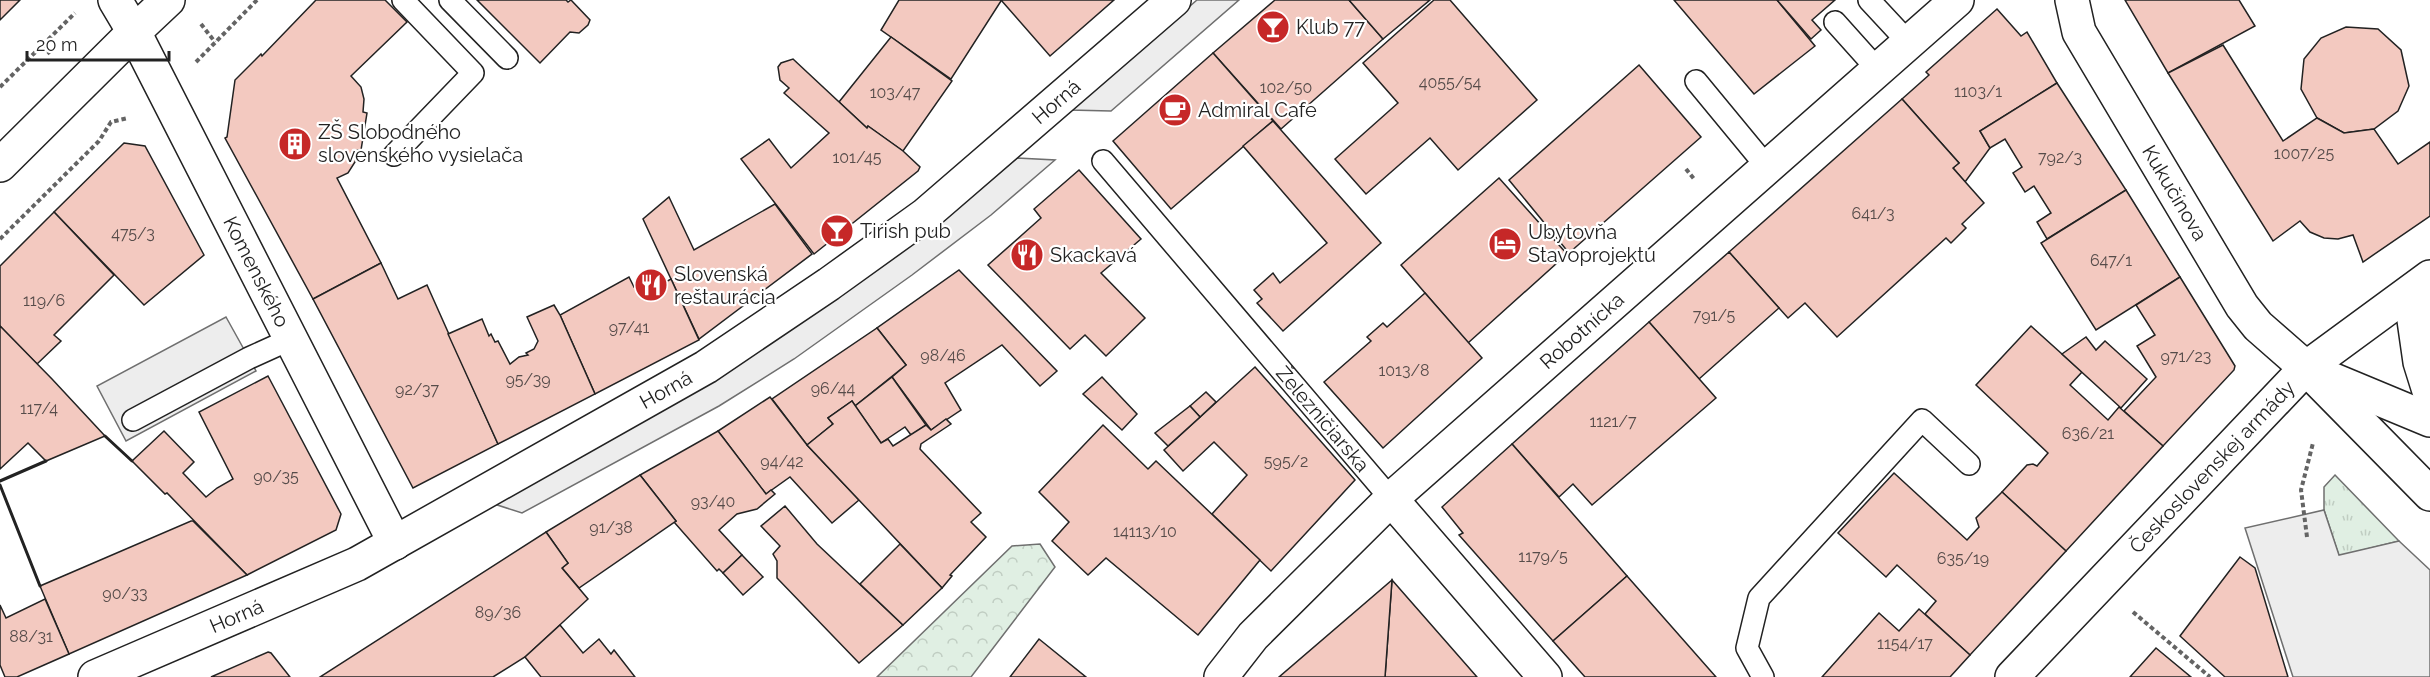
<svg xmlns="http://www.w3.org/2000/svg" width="2430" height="677" font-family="Raleway,sans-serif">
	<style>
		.grass { fill: url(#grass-tufts); stroke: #6f6f6f; stroke-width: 1.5 }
		.forest { fill: url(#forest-crowns); stroke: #6f6f6f; stroke-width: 1.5 }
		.parking { fill: #ededed; stroke: #6f6f6f; stroke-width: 1.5 }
		.building { fill: #f3c9c0; stroke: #222; stroke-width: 1.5 }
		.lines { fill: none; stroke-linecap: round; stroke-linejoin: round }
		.service-casing { stroke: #222; stroke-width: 24 }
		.minor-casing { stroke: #222; stroke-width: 36 }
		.tertiary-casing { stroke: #222; stroke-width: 36 }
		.path { stroke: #646464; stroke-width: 4; stroke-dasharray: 4.5 3; stroke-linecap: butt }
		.service { stroke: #fff; stroke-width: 21 }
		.minor { stroke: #fff; stroke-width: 33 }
		.tertiary { stroke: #fff; stroke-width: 33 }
		.wall { stroke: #222; stroke-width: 3 }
		.labels { text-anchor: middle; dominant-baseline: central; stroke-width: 4.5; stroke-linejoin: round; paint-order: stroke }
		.number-label { font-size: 16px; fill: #564c4a }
		.poi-label { font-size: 20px; fill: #222; stroke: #fff; text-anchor: start }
		.street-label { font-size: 20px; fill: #222; stroke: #fff }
	</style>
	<defs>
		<pattern id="grass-tufts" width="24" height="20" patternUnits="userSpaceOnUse" patternTransform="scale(1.5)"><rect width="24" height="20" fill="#e0efe3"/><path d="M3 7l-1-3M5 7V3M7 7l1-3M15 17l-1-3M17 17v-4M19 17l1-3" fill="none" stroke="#c0cdc2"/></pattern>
		<pattern id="forest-crowns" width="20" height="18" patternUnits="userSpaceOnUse" patternTransform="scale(1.5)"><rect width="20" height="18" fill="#e0efe3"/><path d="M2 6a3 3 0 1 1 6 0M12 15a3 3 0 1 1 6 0" fill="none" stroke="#c0cdc2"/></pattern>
	</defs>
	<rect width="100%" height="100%" fill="#fff"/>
	<path class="grass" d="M2335,475L2399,541L2339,556L2324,510V487Z"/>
	<path class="forest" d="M1040,544L1055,567L971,677H877L1012,546Z"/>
	<g class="parking">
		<path d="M1197,0H1239L1111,111L1070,110Z"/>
		<path d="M1017,158L1055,160L991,215L912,275L794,359L719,406L522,513L485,501L703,384L778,338L964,203Z"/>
		<path d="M226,317L256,371L126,441L97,386Z"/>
		<path d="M2324,510L2339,555L2399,541L2430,570V677H2293L2245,528Z"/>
	</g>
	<g class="building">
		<path d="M0,0H20L0,20Z"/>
		<path d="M316,0H385L407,22L351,76L361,87L364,99L363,112L367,113L361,150H357L355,162L348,173L337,178L381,263L313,299L225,138L227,137L235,80L261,54L262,56Z"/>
		<path d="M477,0H566L568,2L571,0L590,20L588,25L579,33L570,32L540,63Z"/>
		<path d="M899,0H1001V1L951,79L881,30Z"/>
		<path d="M1001,0H1114L1050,56Z"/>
		<path d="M1275,0H1349L1383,39L1281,129L1213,53Z"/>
		<path d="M1349,0H1430L1383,39Z"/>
		<path d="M1434,0H1450L1537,100L1458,170L1430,138L1366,194L1335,159L1398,103L1363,63Z"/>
		<path d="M1674,0H1777L1815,46L1754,94Z"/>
		<path d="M1777,0H1835L1812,20L1821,30L1811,39Z"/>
		<path d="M2125,0H2239L2255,26L2168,73Z"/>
		<path d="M1997,9L2021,36L2027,32L2057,83L1980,131L1990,148L1965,182L1953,168L1959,163L1902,99L1929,75L1926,72Z"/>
		<path d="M2346,27L2378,29L2401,50L2409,86L2398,111L2374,129L2344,133L2317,118L2301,89L2304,59L2321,38Z"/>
		<path d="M891,37L952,81L903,151L868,126L867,128L839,102Z"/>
		<path d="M2223,45L2283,141L2317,118L2344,133L2374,129L2398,164L2430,142V216L2363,262L2353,235L2338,239L2324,238L2310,232L2300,221L2273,241L2168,73Z"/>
		<path d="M1213,53L1273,121L1171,209L1113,141Z"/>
		<path d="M793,59L867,128L868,126L903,151L920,167L918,171L814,254L741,159L769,139L791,168L829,133L784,93L789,88L780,80L778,67L781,63Z"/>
		<path d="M1639,65L1701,137L1569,253L1509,180Z"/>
		<path d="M2057,83L2126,190L2047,239L2037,222L2051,213L2034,186L2025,192L2013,173L2022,167L2005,139L1990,148L1980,131Z"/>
		<path d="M1902,99L1959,163L1953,168L1984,203L1962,224L1966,228L1951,243L1946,238L1837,337L1805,303L1788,318L1729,252Z"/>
		<path d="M1273,121L1381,243L1283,331L1257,303L1262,299L1254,290L1273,273L1280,283L1327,243L1243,146Z"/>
		<path d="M124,143L145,146L204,255L144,305L54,212Z"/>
		<path d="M1079,170L1141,239L1101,273L1145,318L1106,356L1085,335L1070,349L988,265L1041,218L1034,209Z"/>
		<path d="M1499,178L1567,254L1468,343L1401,265Z"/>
		<path d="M2126,190L2180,277L2096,330L2041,243Z"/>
		<path d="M669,197L694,250L775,204L812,254L699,339L643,219Z"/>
		<path d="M54,212L114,275L54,335L61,341L37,364L0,326V266Z"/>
		<path d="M1729,252L1779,308L1699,379L1649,322Z"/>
		<path d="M381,263L398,299L427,285L498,444L413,488L313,299Z"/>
		<path d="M959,270L1057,371L1040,386L1002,345L945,383L961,410L931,430L892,377L906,365L877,328Z"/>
		<path d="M629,277L634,287L647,281L651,290L671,279L699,340L595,394L560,315Z"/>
		<path d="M2180,277L2235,366L2234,370L2163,446L2124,411L2156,377L2137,346L2155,335L2136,305Z"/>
		<path d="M1425,293L1482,358L1383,448L1324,382L1371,341L1367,337L1383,323L1387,327Z"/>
		<path d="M554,305L560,315L595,394L498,444L448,334L482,319L489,336L491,334L495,342L498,341L510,364L519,357L528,355L526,353L534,349L538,341L527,317Z"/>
		<path d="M1649,322L1716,398L1592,505L1573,484L1559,497L1512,444Z"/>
		<path d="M0,326L52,379L105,436L46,461L28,443L0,469Z"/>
		<path d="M2031,326L2082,372L2070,385L2108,420L2119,407L2163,446L2066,551L2002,492L2027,465L2033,464L2037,466L2048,453L1976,385Z"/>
		<path d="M877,328L906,365L855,406L852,401L828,418L833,424L807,445L772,399Z"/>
		<path d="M2086,337L2096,350L2105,341L2147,379L2121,408L2062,354Z"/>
		<path d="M1255,367L1355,480L1271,571L1212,514L1247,475L1214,442L1183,471L1164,450Z"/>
		<path d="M268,376L341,514L336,530L247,575L167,493L165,494L132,461L164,431L194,462L183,473L206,497L217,488L233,479L199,412Z"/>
		<path d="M892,377L926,425L911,435L905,427L881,443L855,406Z"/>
		<path d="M1102,377L1137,414L1122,430L1083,394Z"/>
		<path d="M1206,392L1216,402L1200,417L1190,406Z"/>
		<path d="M770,397L807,445L859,500L832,523L790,477L766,494L718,431Z"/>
		<path d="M852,401L881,443L888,439L893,446L926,425L931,430L946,419L951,424L921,444L920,449L981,513L971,522L986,537L950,575L952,576L942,588L807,445L833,424L828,418Z"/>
		<path d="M1190,406L1200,417L1168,446L1155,433Z"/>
		<path d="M1103,425L1148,469L1156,461L1260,560L1198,635L1106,558L1088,575L1052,541L1069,522L1039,492Z"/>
		<path d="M718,431L766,494L771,490L775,494L757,509L737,514L719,530L742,555L723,573L719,569L717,571L674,522L676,521L640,475Z"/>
		<path d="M1512,444L1627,576L1553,641L1459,535L1463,533L1442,507Z"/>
		<path d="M1894,473L1967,540L1979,527L1976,518L2002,492L2066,551L1970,655L1925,614L1936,601L1897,565L1886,577L1838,533Z"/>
		<path d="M640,475L676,521L579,588L562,568L568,563L546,532Z"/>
		<path d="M785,506L817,544L903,625L859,663L777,578V561L773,554L780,546L761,526Z"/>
		<path d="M191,521H193L247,575L69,654L40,586Z"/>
		<path d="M546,532L568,563L562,568L588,599L525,657L493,677H320Z"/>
		<path d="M900,544L942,588L903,625L860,584Z"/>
		<path d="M742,555L763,577L743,595L723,573Z"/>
		<path d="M2240,557L2255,568L2288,677H2225L2180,636Z"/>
		<path d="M1627,576L1716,677H1585L1553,641Z"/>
		<path d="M1392,580L1477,677H1385Z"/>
		<path d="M1392,580L1385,677H1279Z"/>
		<path d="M45,599L69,654L17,677H5L0,665V605L6,618Z"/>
		<path d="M1919,609L1970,655L1950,677H1822L1879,613L1899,631Z"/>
		<path d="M560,625L583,653L599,639L611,654L614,650L635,677H541L525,657Z"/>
		<path d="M1039,639L1086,677H1010Z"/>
		<path d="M2156,648L2191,677H2130Z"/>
		<path d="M268,652L271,653L290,677H211Z"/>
	</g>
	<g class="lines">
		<g class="service-casing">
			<g id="service">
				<path d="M450,0L507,58"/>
				<path d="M1869,0L1908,42"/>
				<path d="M1835,22L1878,70"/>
				<path d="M1696,81L1767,167"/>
				<path d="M394,155L473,73L403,0"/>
				<path id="s1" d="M1103,161L1391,499"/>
				<path d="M133,420L249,358L291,339"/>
				<path d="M1763,677L1747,648L1759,598L1922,420L1969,464"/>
			</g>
		</g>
		<g class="minor-casing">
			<g id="minor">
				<path id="s2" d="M0,165L134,32L395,543"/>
				<path d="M1391,499L1545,677"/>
				<path id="s3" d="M95,677L357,564L706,367L829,284L925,215L1174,0"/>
				<path id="s4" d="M1221,677L1253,636L1391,499L1957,0"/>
				<path id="s5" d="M2012,677L2306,368"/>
			</g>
		</g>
		<g class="tertiary-casing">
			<g id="tertiary">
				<path d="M115,0L134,32L168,0"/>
				<path id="s6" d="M2072,0L2079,32L2242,306L2258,326L2306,368L2430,494"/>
				<path d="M2418,287L2414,320L2420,362L2430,394"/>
				<path d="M2306,368L2430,277"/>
				<path d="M2319,374L2430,420"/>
			</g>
		</g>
		<g class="path">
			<path d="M201,24L215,42"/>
			<path d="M42,45L52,56"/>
			<path d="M196,62L257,0"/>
			<path d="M0,87L75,13"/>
			<path d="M1686,169L1694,179"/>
			<path d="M0,239L99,141L111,122L128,118"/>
			<path d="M2307,537L2301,490L2313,443"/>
			<path d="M2133,612L2210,677"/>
		</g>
		<use href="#service" class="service"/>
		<use href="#minor" class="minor"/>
		<use href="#tertiary" class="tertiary"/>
		<g class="wall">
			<path d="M105,436L132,461"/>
			<path d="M0,481L46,461"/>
			<path d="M0,485L40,586"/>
		</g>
	</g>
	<defs>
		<g id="bar-disc" transform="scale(1.725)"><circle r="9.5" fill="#c62828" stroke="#fff"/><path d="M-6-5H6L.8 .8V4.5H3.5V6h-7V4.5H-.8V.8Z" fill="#fff"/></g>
		<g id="cafe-disc" transform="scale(1.725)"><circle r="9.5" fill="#c62828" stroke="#fff"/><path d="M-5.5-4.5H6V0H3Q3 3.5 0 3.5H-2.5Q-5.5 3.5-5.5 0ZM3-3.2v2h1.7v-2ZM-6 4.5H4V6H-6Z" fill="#fff"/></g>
		<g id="building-disc" transform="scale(1.725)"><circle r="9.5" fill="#c62828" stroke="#fff"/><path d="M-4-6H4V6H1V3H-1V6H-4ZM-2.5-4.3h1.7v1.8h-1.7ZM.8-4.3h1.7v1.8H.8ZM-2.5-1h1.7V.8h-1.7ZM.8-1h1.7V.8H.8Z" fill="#fff"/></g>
		<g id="hotel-disc" transform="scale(1.725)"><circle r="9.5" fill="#c62828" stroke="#fff"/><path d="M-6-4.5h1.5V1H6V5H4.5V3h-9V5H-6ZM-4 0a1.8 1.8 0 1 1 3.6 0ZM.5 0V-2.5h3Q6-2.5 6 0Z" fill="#fff"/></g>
		<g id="restaurant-disc" transform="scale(1.725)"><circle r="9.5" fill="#c62828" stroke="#fff"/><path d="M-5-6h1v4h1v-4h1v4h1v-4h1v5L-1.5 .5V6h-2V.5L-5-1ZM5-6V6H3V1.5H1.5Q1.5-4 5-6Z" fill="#fff"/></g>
	</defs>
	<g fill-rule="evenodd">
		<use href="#bar-disc" x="1273" y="27"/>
		<use href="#cafe-disc" x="1175" y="110"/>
		<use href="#building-disc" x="295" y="144"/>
		<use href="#bar-disc" x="837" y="231"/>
		<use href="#hotel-disc" x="1505" y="244"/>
		<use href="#restaurant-disc" x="1027" y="255"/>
		<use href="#restaurant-disc" x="651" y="285"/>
	</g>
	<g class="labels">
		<g class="number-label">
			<text x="1450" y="82">4055/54</text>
			<text x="1286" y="87">102/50</text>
			<text x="1978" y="91">1103/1</text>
			<text x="895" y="92">103/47</text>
			<text x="2304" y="153">1007/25</text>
			<text x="857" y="157">101/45</text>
			<text x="2060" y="157">792/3</text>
			<text x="1873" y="213">641/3</text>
			<text x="133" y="233">475/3</text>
			<text x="2111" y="260">647/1</text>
			<text x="44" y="300">119/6</text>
			<text x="1714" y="315">791/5</text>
			<text x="629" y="327">97/41</text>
			<text x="943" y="355">98/46</text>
			<text x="2186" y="356">971/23</text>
			<text x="1404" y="370">1013/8</text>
			<text x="528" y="379">95/39</text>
			<text x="833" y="388">96/44</text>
			<text x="417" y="389">92/37</text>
			<text x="39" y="408">117/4</text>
			<text x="1613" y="421">1121/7</text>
			<text x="2088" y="433">636/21</text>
			<text x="782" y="461">94/42</text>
			<text x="1286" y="461">595/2</text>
			<text x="276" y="476">90/35</text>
			<text x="713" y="501">93/40</text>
			<text x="611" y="527">91/38</text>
			<text x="1145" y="531">14113/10</text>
			<text x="1543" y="556">1179/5</text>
			<text x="1963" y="558">635/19</text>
			<text x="125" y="593">90/33</text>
			<text x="498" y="612">89/36</text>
			<text x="31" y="636">88/31</text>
			<text x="1905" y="643">1154/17</text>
		</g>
		<g class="poi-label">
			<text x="1296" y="27">Klub 77</text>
			<text x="1198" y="110">Admiral Cafe</text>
			<text x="318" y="132">ZŠ Slobodného<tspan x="318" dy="23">slovenského vysielača</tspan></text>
			<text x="860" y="231">Tirish pub</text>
			<text x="1528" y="232">Ubytovňa<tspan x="1528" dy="23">Stavoprojektu</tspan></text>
			<text x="1050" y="255">Skackavá</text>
			<text x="674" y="274">Slovenská<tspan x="674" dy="23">reštaurácia</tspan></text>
		</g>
		<g class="street-label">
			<text stroke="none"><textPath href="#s3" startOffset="1126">Horná</textPath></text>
			<text stroke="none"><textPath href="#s6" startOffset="220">Kukučínova</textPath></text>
			<text stroke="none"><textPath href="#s2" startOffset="458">Komenského</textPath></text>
			<text stroke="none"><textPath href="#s4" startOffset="501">Robotnícka</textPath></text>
			<text stroke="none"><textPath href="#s3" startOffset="640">Horná</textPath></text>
			<text stroke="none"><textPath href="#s1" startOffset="339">Železničiarska</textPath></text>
			<text stroke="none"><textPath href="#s5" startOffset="290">Československej armády</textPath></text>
			<text stroke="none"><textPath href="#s3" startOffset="154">Horná</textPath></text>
		</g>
	</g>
	<path d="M27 51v9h142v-9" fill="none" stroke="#222222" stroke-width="3"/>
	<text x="36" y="51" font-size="18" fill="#222222" stroke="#ffffff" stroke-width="4.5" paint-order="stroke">20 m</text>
</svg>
